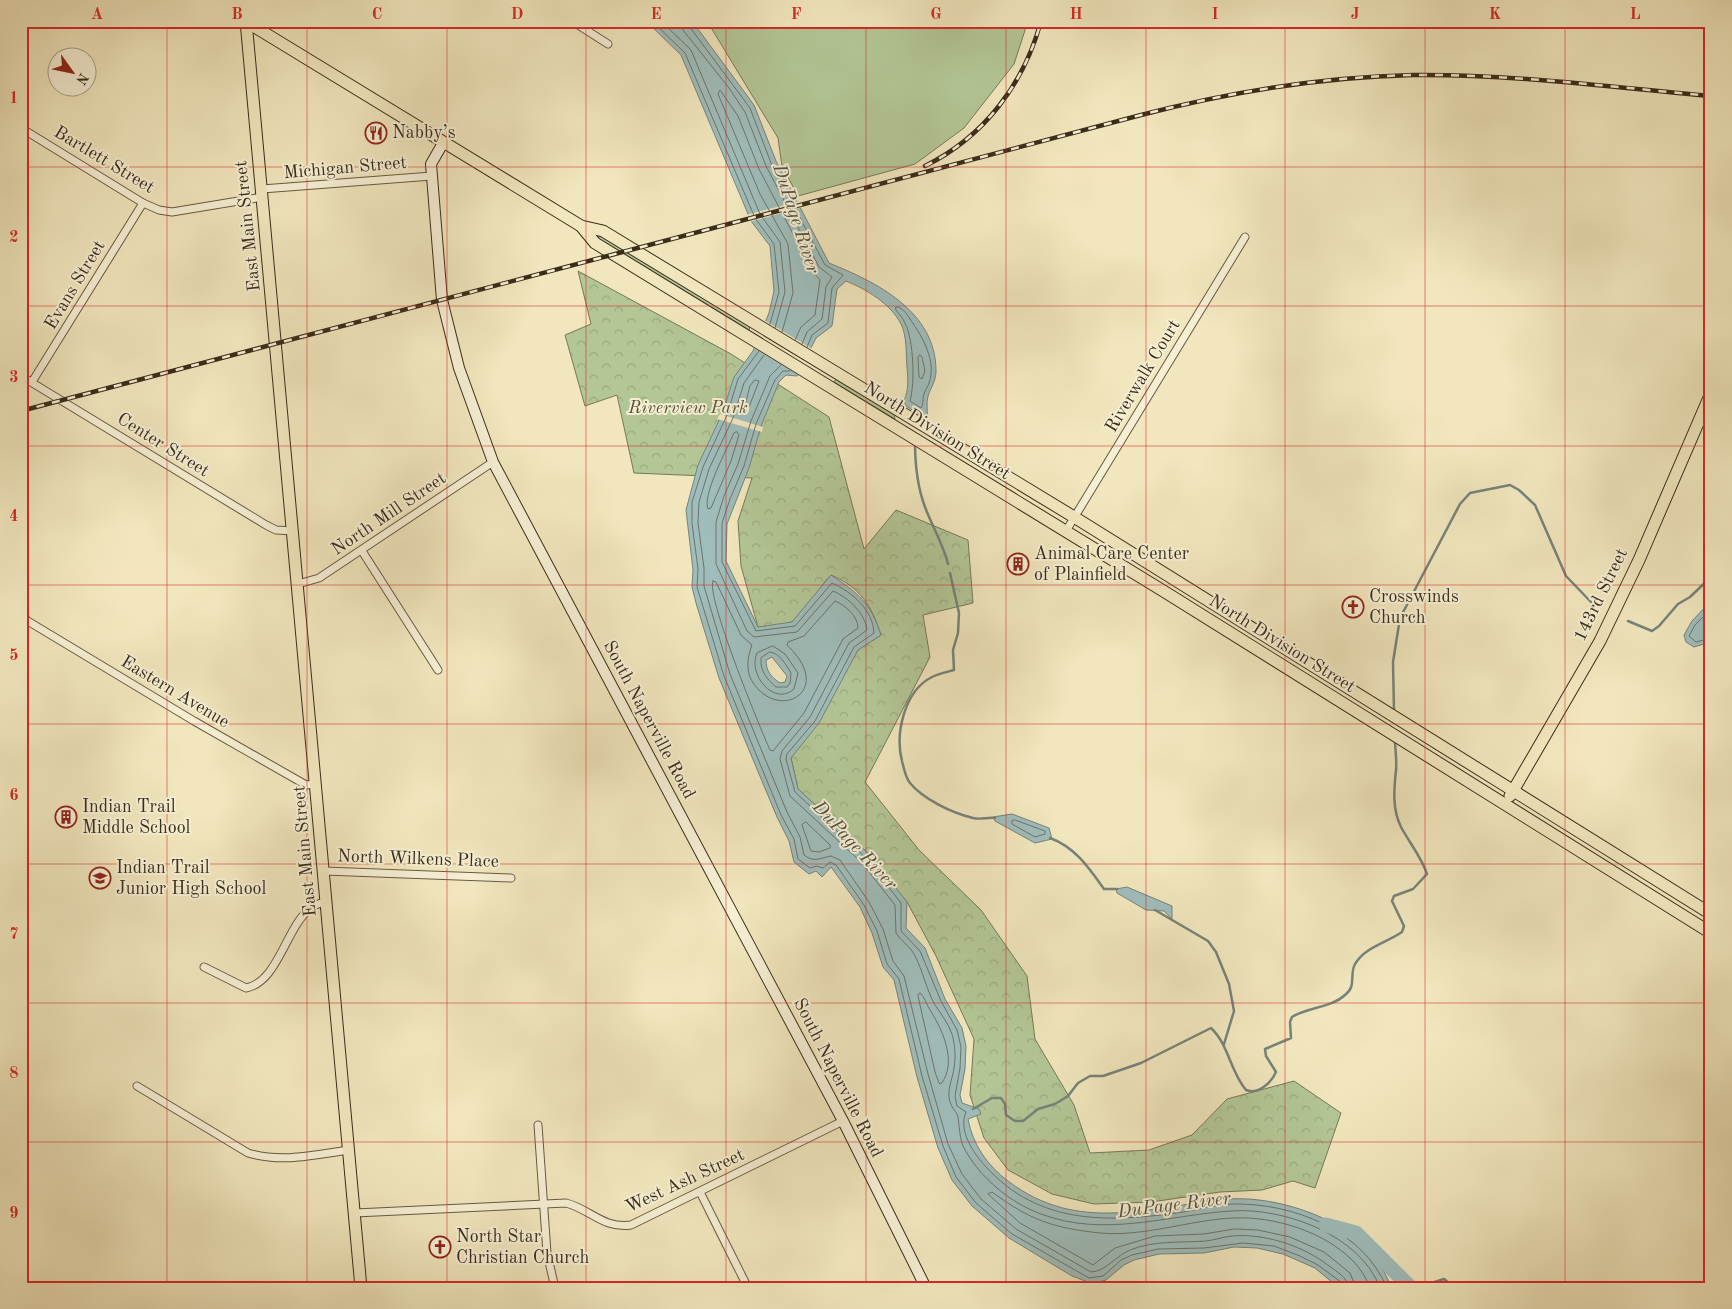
<svg xmlns="http://www.w3.org/2000/svg" width="1732" height="1309" font-family="'Old Standard TT',serif">
	<style>
		.grass { fill: #b3c696; stroke: #767958 }
		.park { fill: url(#park-crowns); stroke: #767958 }
		.water { fill: #9fbdbb; stroke: #76837a; fill-rule: evenodd }
		.pier { fill: #f1e6bd }
		.lines { fill: none; stroke-linecap: round; stroke-linejoin: round }
		.shore { stroke: #6c746a; stroke-width: 1 }
		.stream { stroke: #76837a; stroke-width: 2.5 }
		.river { stroke: #9fbdbb; stroke-width: 15 }
		.minor-casing { stroke: #675a42; stroke-width: 9 }
		.secondary-casing { stroke: #392c19; stroke-width: 12 }
		.primary-casing { stroke: #392c19; stroke-width: 13 }
		.minor { stroke: #f6efd4; stroke-width: 7 }
		.secondary { stroke: #f6efd4; stroke-width: 10 }
		.primary { stroke: #f1e6bd; stroke-width: 11 }
		.rail-casing { stroke: #392c19; stroke-width: 4.5 }
		.rail { stroke: #f6efd4; stroke-width: 2.5; stroke-dasharray: 8; stroke-linecap: butt }
		.grid { fill: none; stroke: #d62828; stroke-width: 1; stroke-opacity: 0.55 }
		.labels { text-anchor: middle; dominant-baseline: central; stroke-width: 4; stroke-linejoin: round; paint-order: stroke }
		.poi-label { font-size: 18px; fill: #392c19; stroke: #f6efd4; text-anchor: start }
		.street-label { font-size: 18px; fill: #392c19; stroke: #f6efd4 }
		.park-label { font-size: 18px; font-style: italic; fill: #585238; stroke: #f6efd4 }
		.water-label { font-size: 19px; font-style: italic; fill: #525042; stroke: #f6efd4 }
		.neatline { fill: none; stroke: #d62828; stroke-width: 2 }
		.grid-label { font-size: 16px; text-anchor: middle; font-weight: bold; fill: #d62828 }
	</style>
	<defs>
		<pattern id="park-crowns" width="20" height="18" patternUnits="userSpaceOnUse" patternTransform="scale(1.25)"><rect width="20" height="18" fill="#b3c696"/><path d="M2 6a3 3 0 1 1 6 0M12 15a3 3 0 1 1 6 0" fill="none" stroke="#9baa81"/></pattern>
	</defs>
	<rect width="100%" height="100%" fill="#f1e6bd"/>
	<filter id="stains"><feTurbulence type="fractalNoise" baseFrequency=".004" numOctaves="4"/><feColorMatrix values="0 0 0 0 .2 0 0 0 0 .09 0 0 0 0 .02 0 0 0 .5 -.17"/></filter>
	<radialGradient id="worn" r=".72"><stop offset=".6" stop-color="#630" stop-opacity="0"/><stop offset="1" stop-color="#630" stop-opacity=".3"/></radialGradient>
	<g class="grass">
		<path d="M707,21H1028L1014,64L964,128L915,164L798,196L782,166L778,138Z"/>
		<path d="M600,235L750,327L749,330L598,238Z"/>
		<path d="M836,379L894,414L895,419L834,382Z"/>
	</g>
	<path class="park" d="M578,271L731,354L829,417L864,549L896,510L968,540L973,603L923,615L930,657L865,782L919,850L981,910L1027,976L1035,1039L1074,1105L1090,1153L1149,1150L1192,1135L1227,1099L1294,1081L1341,1113L1315,1188L1293,1181L1262,1190L1220,1192L1151,1202L1094,1204L1052,1194L1008,1170L984,1138L970,1095L974,1039L936,956L907,902L856,843L798,789L791,758L858,650L881,635C871,605 861,588 831,575C817,588 810,611 793,621C785,626 768,626 758,627L741,566L738,521L752,478L634,473L617,395L585,406L565,335L591,324Z"/>
	<g class="water">
		<path d="M646,21H692L754,105L776,161L829,263C876,282 936,311 936,371C936,381 931,387 928,396C926,403 928,412 927,419L906,406L904,401C909,389 908,380 907,367C906,354 907,336 901,324C891,304 866,289 846,281L837,289L832,326L816,338L797,376L786,375L779,382L761,426L749,468L727,524L726,561L758,627L792,622L831,575C859,594 870,602 881,635L858,650L819,723L791,758L798,789L869,854L907,902L906,928L925,948L945,999L962,1028L966,1046L965,1069L960,1095L962,1103L979,1109L981,1114L968,1119C973,1145 987,1165 1008,1181C1079,1235 1150,1206 1230,1199C1274,1196 1336,1216 1366,1247C1378,1259 1385,1273 1392,1288H1339L1315,1268L1283,1254L1257,1248L1234,1247L1204,1253L1159,1254L1134,1260L1124,1265L1106,1280L1093,1284L1072,1276L1009,1238L972,1206L952,1180L938,1148L917,1077L894,980L883,967L872,933L860,907L831,867L822,877L816,871L809,874L794,862L789,841L777,817L719,678L696,603L692,587L693,570L686,510L698,465L722,414L734,377L753,351L769,313L774,291L770,246L751,221L681,55ZM772,657L787,676L785,682L780,683C771,677 766,671 766,660Z"/>
		<path d="M1708,604H1711V642L1694,647L1686,642L1684,635L1692,621Z"/>
		<path d="M1012,814L1049,828L1052,839L1035,843L995,821L993,817Z"/>
		<path d="M1127,887L1172,906V919L1164,911L1146,910L1117,893L1116,889Z"/>
	</g>
	<g class="pier">
		<path d="M800,201L804,207L749,222L746,215Z"/>
		<path d="M764,320L814,350L800,376L752,347Z"/>
		<path d="M720,414L763,427L762,432L717,419Z"/>
	</g>
	<g class="lines">
		<g class="shore">
			<path d="M652,21L685,53L755,218L774,244L779,292L770,324"/>
			<path d="M661,21L691,50L760,214L780,242L785,292L775,328"/>
			<path d="M681,21L683,30L729,88L745,112L766,166L819,267L832,277L826,287L822,319L807,332L802,344"/>
			<path d="M688,21L689,26L750,108L771,163L825,265L843,275L832,288L828,323L812,335L807,347"/>
			<path d="M896,307C902,307 906,313 910,319C922,336 937,361 929,383C928,387 925,390 924,394C922,399 924,404 921,408L910,401C915,383 914,341 905,323C903,318 899,314 896,310Z"/>
			<path d="M782,332L793,293L788,244L760,194L718,94L720,90L738,116L759,169L813,272L820,280L815,315L801,327L795,340"/>
			<path d="M759,351L738,379L727,415L703,467L692,502V523L698,569L697,587L724,676L781,815L794,839L798,859L810,868L817,866L823,868L830,862L836,865L864,905L877,931L887,964L899,979L922,1076L943,1146L956,1177L976,1203L1012,1234L1089,1278L1103,1276L1121,1260L1132,1255L1158,1249L1204,1248L1243,1243L1274,1246L1300,1256L1318,1265L1341,1282L1342,1288"/>
			<path d="M764,355L744,383L733,418L709,469L699,502L698,523L704,568V586L730,674L787,812L800,837L804,855C814,863 820,858 831,856L840,860L869,902L883,929L893,961L904,976L928,1074L948,1144L962,1174L981,1199L1016,1229L1091,1272C1105,1272 1117,1255 1130,1250C1155,1240 1180,1243 1206,1241C1215,1240 1223,1237 1232,1236C1264,1233 1304,1246 1329,1266C1337,1272 1348,1277 1348,1288"/>
			<path d="M920,355L922,357L925,371L922,379L919,377L918,358Z"/>
			<path d="M781,365L770,376L751,421L738,464L724,496L716,522V564L747,631L754,637L797,632L833,591C849,598 865,613 867,630L849,643L810,717L782,751L780,759L790,796L861,862L895,905L896,933C901,941 911,947 915,956C923,971 926,989 935,1005C941,1014 948,1023 952,1034C955,1045 956,1056 954,1068C953,1077 948,1087 949,1097C950,1105 953,1108 957,1114C959,1117 959,1137 963,1146C978,1176 1010,1203 1041,1214C1104,1238 1168,1215 1231,1211C1283,1207 1361,1235 1380,1288"/>
			<path d="M790,371H783L775,380L756,424L744,466L730,499L722,523V562L756,631L795,626L832,583C852,592 873,610 874,633L854,647L815,721L787,754L786,759L795,792L865,857L901,903V931L920,951L941,1001L957,1030L961,1047L960,1068L955,1096L957,1106L966,1112C959,1129 970,1147 980,1160C1033,1224 1101,1223 1177,1213C1196,1210 1214,1205 1233,1204C1293,1203 1363,1230 1387,1288"/>
			<path d="M755,380L759,381L749,407L746,408L745,405L750,386Z"/>
			<path d="M737,432L739,435L731,461L711,508L708,509C702,495 727,449 734,433Z"/>
			<path d="M713,581L716,582L741,635L752,645C746,662 745,677 760,691C781,711 813,698 805,671C802,661 794,652 787,645L788,642L804,636L835,601C845,605 858,616 858,628L843,639L804,713L773,751L770,750C760,728 705,594 713,581Z"/>
			<path d="M1711,609L1695,625L1689,636L1696,642L1711,638"/>
			<path d="M773,646L785,654L798,673L794,689C774,707 747,674 757,653Z"/>
			<path d="M770,652C780,653 786,665 791,673L790,683L787,687H776C767,679 760,672 761,658Z"/>
			<path d="M1015,820L1045,831V834L1035,837L1012,824V821Z"/>
			<path d="M806,822L830,845V848L819,852L811,851L802,825Z"/>
			<path d="M920,993C925,997 926,1004 930,1010C942,1029 958,1062 941,1084L939,1083L935,1072L918,996Z"/>
			<path d="M1356,1288L1350,1273L1324,1252L1290,1237L1258,1230L1234,1229L1204,1234L1155,1236L1115,1248L1093,1265L1020,1223L988,1194L992,1192C1030,1220 1053,1228 1100,1233C1145,1237 1189,1220 1233,1218C1273,1216 1323,1231 1352,1260C1361,1268 1365,1278 1371,1288"/>
		</g>
		<g class="stream">
			<path d="M915,442C915,465 917,486 925,507C932,526 943,544 948,564"/>
			<path d="M950,573L959,613L958,633L953,650L954,670C947,672 938,674 932,677C904,691 895,734 902,761C904,768 905,777 910,783C923,799 952,813 973,818C980,820 988,817 995,818"/>
			<path d="M1628,621L1652,631L1659,626L1678,604L1690,597L1711,577"/>
			<path d="M1394,711L1393,662L1400,618L1460,504L1470,493L1510,485L1519,490L1535,505L1566,576L1591,602"/>
			<path d="M1050,838C1075,847 1089,868 1104,889H1117"/>
			<path d="M1155,910L1208,941L1216,952L1229,984L1234,1011L1224,1044"/>
			<path d="M973,1109L992,1098H1001L1005,1104L1006,1115L1015,1121H1023L1038,1109L1055,1104L1068,1096L1078,1083L1090,1076H1103L1141,1063L1211,1028C1229,1045 1230,1071 1246,1090C1258,1095 1271,1083 1276,1072L1266,1056L1265,1049L1291,1038L1290,1022L1292,1017C1308,1007 1331,1008 1345,995C1357,986 1349,975 1355,964C1365,947 1386,943 1402,932L1404,926L1392,901L1394,896L1413,889L1427,874C1422,858 1409,842 1401,827C1392,809 1394,789 1396,770C1397,761 1395,749 1395,739"/>
			<path d="M1416,1288L1444,1279L1455,1288"/>
		</g>
		<path class="river" d="M1326,1225L1356,1233L1411,1288"/>
		<g class="minor-casing">
			<g id="minor">
				<path d="M572,21L608,44"/>
				<path d="M21,128L143,203L159,210L172,212L263,197"/>
				<path d="M262,189L432,176"/>
				<path d="M21,376L266,525L276,530L293,531"/>
				<path d="M32,382L143,203"/>
				<path d="M1066,531L1245,237"/>
				<path d="M362,551L438,670"/>
				<path d="M298,584L319,578L493,462"/>
				<path d="M21,617L194,721L306,785L316,784"/>
				<path d="M21,628L26,619"/>
				<path d="M324,871L511,878"/>
				<path d="M204,967L246,988C279,982 286,925 312,907C316,904 322,903 327,901"/>
				<path d="M137,1086L248,1153C282,1163 314,1155 349,1150"/>
				<path d="M538,1125L547,1253L555,1288"/>
				<path d="M700,1192L748,1288"/>
				<path d="M355,1213L566,1203C590,1209 603,1229 631,1225L843,1121"/>
			</g>
		</g>
		<g class="secondary-casing">
			<path id="secondary" d="M443,143L431,164L442,300L459,368L493,462L843,1121L926,1288"/>
		</g>
		<g class="primary-casing">
			<g id="primary">
				<path d="M245,21L581,226L603,231L1074,517L1711,914"/>
				<path d="M246,21L361,1288"/>
				<path d="M581,226L595,243L1165,592L1711,933"/>
				<path d="M1510,796L1600,641L1639,560L1711,393"/>
			</g>
		</g>
		<use href="#minor" class="minor"/>
		<use href="#secondary" class="secondary"/>
		<use href="#primary" class="primary"/>
		<g class="rail-casing">
			<g id="rail">
				<path d="M925,166C984,137 1024,84 1041,21"/>
				<path d="M21,411L1141,115C1230,92 1321,77 1413,75C1513,74 1612,87 1711,96"/>
			</g>
		</g>
		<use href="#rail" class="rail"/>
	</g>
	<path class="grid" d="M167,21V1288M307,21V1288M447,21V1288M586,21V1288M726,21V1288M866,21V1288M1006,21V1288M1146,21V1288M1285,21V1288M1425,21V1288M1565,21V1288M21,167H1711M21,306H1711M21,446H1711M21,585H1711M21,724H1711M21,864H1711M21,1003H1711M21,1142H1711"/>
	<defs>
		<g id="restaurant-ring" transform="scale(1.125)"><circle r="9.5" fill="#f6efd4" stroke="#8f2418" stroke-width="1.5"/><path d="M-5-6h1v4h1v-4h1v4h1v-4h1v5L-1.5 .5V6h-2V.5L-5-1ZM5-6V6H3V1.5H1.5Q1.5-4 5-6Z" fill="#8f2418"/></g>
		<g id="building-ring" transform="scale(1.125)"><circle r="9.5" fill="#f6efd4" stroke="#8f2418" stroke-width="1.5"/><path d="M-4-6H4V6H1V3H-1V6H-4ZM-2.5-4.3h1.7v1.8h-1.7ZM.8-4.3h1.7v1.8H.8ZM-2.5-1h1.7V.8h-1.7ZM.8-1h1.7V.8H.8Z" fill="#8f2418"/></g>
		<g id="church-ring" transform="scale(1.125)"><circle r="9.5" fill="#f6efd4" stroke="#8f2418" stroke-width="1.5"/><path d="M-1.2-6h2.4v3.5h3.3v2.4h-3.3V6h-2.4V-.1h-3.3v-2.4h3.3Z" fill="#8f2418"/></g>
		<g id="school-ring" transform="scale(1.125)"><circle r="9.5" fill="#f6efd4" stroke="#8f2418" stroke-width="1.5"/><path d="M0-5L7-2L0 1L-7-2ZM-4 1L0 2.5L4 1V4Q0 6-4 4Z" fill="#8f2418"/></g>
	</defs>
	<g fill-rule="evenodd">
		<use href="#restaurant-ring" x="376" y="133"/>
		<use href="#building-ring" x="1018" y="564"/>
		<use href="#church-ring" x="1353" y="607"/>
		<use href="#building-ring" x="66" y="817"/>
		<use href="#school-ring" x="100" y="878"/>
		<use href="#church-ring" x="440" y="1247"/>
	</g>
	<g class="labels">
		<g class="poi-label">
			<text x="392" y="133">Nabby’s</text>
			<text x="1034" y="554">Animal Care Center<tspan x="1034" dy="21">of Plainfield</tspan></text>
			<text x="1369" y="597">Crosswinds<tspan x="1369" dy="21">Church</tspan></text>
			<text x="82" y="807">Indian Trail<tspan x="82" dy="21">Middle School</tspan></text>
			<text x="116" y="868">Indian Trail<tspan x="116" dy="21">Junior High School</tspan></text>
			<text x="456" y="1237">North Star<tspan x="456" dy="21">Christian Church</tspan></text>
		</g>
		<g class="street-label">
			<text transform="translate(104 160) rotate(31)">Bartlett Street</text>
			<text transform="translate(345 168) rotate(-5)">Michigan Street</text>
			<text transform="translate(248 226) rotate(-96)">East Main Street</text>
			<text transform="translate(75 285) rotate(-59)">Evans Street</text>
			<text transform="translate(1143 376) rotate(-59)">Riverwalk Court</text>
			<text transform="translate(937 431) rotate(32)">North Division Street</text>
			<text transform="translate(163 445) rotate(32)">Center Street</text>
			<text transform="translate(389 514) rotate(-34)">North Mill Street</text>
			<text transform="translate(1601 595) rotate(-64)">143rd Street</text>
			<text transform="translate(1282 644) rotate(32)">North Division Street</text>
			<text transform="translate(175 692) rotate(31)">Eastern Avenue</text>
			<text transform="translate(649 720) rotate(62)">South Naperville Road</text>
			<text transform="translate(305 851) rotate(-95)">East Main Street</text>
			<text transform="translate(418 859) rotate(2)">North Wilkens Place</text>
			<text transform="translate(838 1078) rotate(63)">South Naperville Road</text>
			<text transform="translate(685 1181) rotate(-25)">West Ash Street</text>
		</g>
		<g class="park-label">
			<text x="688" y="408">Riverview Park</text>
		</g>
		<g class="water-label">
			<text transform="translate(795 219) rotate(72)">DuPage River</text>
			<text transform="translate(854 846) rotate(47)">DuPage River</text>
			<text transform="translate(1174 1206) rotate(-7)">DuPage River</text>
		</g>
	</g>
	<rect width="1732" height="1309" fill="none" stroke="#f1e6bd" stroke-width="55"/>
	<g transform="translate(72 72) rotate(123)"><circle r="24" fill="#f6efd4" stroke="#aaa189"/>
	<path d="M0-4L9 19L0 12L-9 19Z" fill="#8f2418"/>
	<text y="-8" font-size="14" font-weight="bold" text-anchor="middle" fill="#392c19">N</text>
	</g>
	<rect x="28" y="28" width="1676" height="1254" class="neatline"/>
	<g class="grid-label">
		<text x="97" y="19">A</text>
		<text x="237" y="19">B</text>
		<text x="377" y="19">C</text>
		<text x="517" y="19">D</text>
		<text x="656" y="19">E</text>
		<text x="796" y="19">F</text>
		<text x="936" y="19">G</text>
		<text x="1076" y="19">H</text>
		<text x="1215" y="19">I</text>
		<text x="1355" y="19">J</text>
		<text x="1495" y="19">K</text>
		<text x="1635" y="19">L</text>
		<text x="14" y="103">1</text>
		<text x="14" y="242">2</text>
		<text x="14" y="382">3</text>
		<text x="14" y="521">4</text>
		<text x="14" y="660">5</text>
		<text x="14" y="800">6</text>
		<text x="14" y="939">7</text>
		<text x="14" y="1078">8</text>
		<text x="14" y="1218">9</text>
	</g>
	<rect width="100%" height="100%" filter="url(#stains)"/>
	<rect width="100%" height="100%" fill="url(#worn)"/>
</svg>
